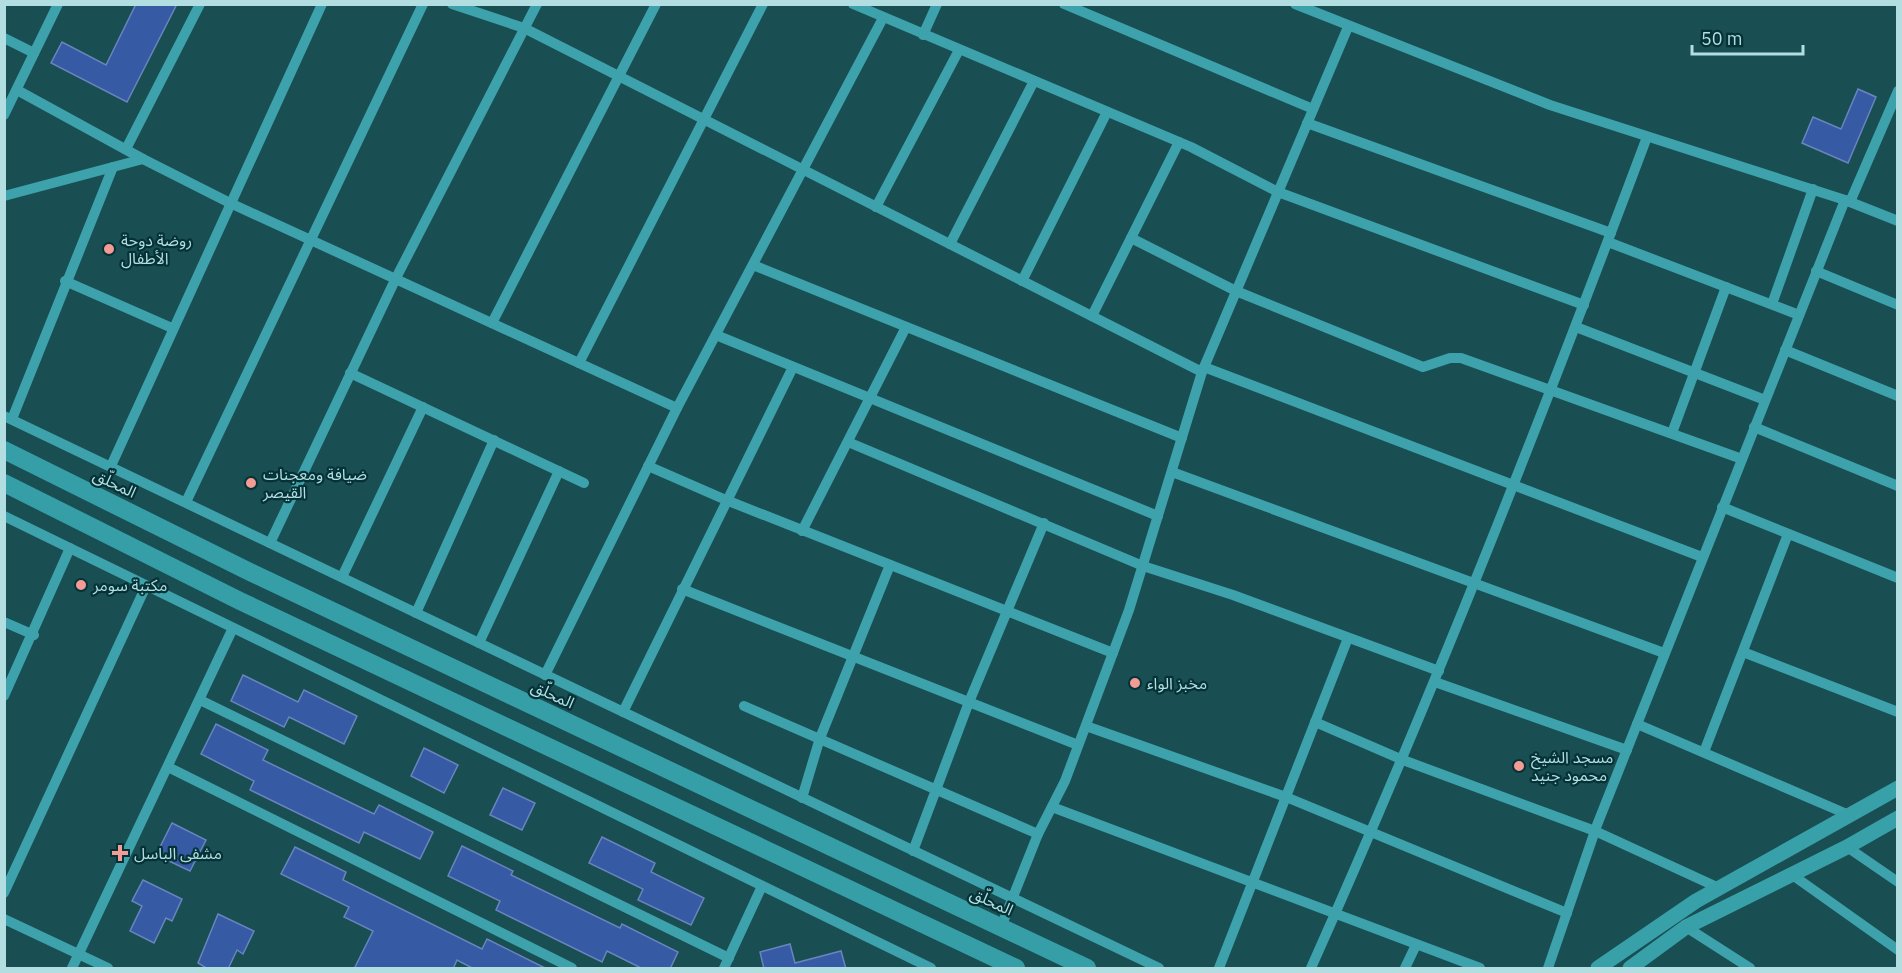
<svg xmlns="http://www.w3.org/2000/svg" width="1902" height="973" font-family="'IBM Plex Sans','Noto Sans Arabic',sans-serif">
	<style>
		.building { fill: #375aa5; stroke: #6885bd; stroke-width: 1.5 }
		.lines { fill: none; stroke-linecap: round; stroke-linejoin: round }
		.minor { stroke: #3da2ab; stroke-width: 10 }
		.major { stroke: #38a0a9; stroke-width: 15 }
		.highway { stroke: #359ea7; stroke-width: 18 }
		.poi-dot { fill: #f59b96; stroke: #053236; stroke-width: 2 }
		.labels { text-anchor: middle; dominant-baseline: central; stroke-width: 4.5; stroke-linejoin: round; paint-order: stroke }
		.poi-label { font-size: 16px; fill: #b2dee2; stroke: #053236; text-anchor: start }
		.street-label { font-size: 16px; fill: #b2dee2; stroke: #053236 }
	</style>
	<rect width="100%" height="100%" fill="#194e53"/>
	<g class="building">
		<path d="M136,4H177L127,102L51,63L62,42L106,65Z"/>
		<path d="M1858,89L1876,97L1848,163L1802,143L1813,117L1841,129Z"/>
		<path d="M243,675L298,702L304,690L357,716L344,744L289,717L284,727L231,701Z"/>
		<path d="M216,724L268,750L263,760L374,814L379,805L433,832L420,859L364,832L359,843L250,790L254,781L201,754Z"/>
		<path d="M424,748L458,765L444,793L411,776Z"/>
		<path d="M503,788L535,803L522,830L490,815Z"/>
		<path d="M172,823L206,840L190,871L156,855Z"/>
		<path d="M602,837L655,863L651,872L704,898L691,925L638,900L643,889L589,863Z"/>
		<path d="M462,846L513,871L511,875L620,928L622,924L678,952L670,969H643L607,951L602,962L496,910L500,901L448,876Z"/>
		<path d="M295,847L346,872L343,880L482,949L487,939L547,969H474L457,960L453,969H354L373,931L344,917L349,907L281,874Z"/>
		<path d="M143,880L182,899L172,921L166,918L154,943L130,931L142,906L132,901Z"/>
		<path d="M218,914L254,931L243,954L237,950L228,969H208L198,963Z"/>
		<path d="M790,944L795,963L841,951L846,969H764L760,952Z"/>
	</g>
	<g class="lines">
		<g class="minor">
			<path d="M452,4L524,28L1202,372"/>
			<path d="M853,4L1191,147L1278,192L1584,305"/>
			<path d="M1064,4L1313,109"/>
			<path d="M1295,4L1550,105L1845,200L1898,221"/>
			<path d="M923,35L937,4"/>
			<path d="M4,38L34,53"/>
			<path d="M17,90L143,159"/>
			<path d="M4,115L58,4"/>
			<path d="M1307,123L1611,233"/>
			<path d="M126,149L200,4"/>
			<path d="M4,196L143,159L230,203L677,408"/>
			<path d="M1850,202L1898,91"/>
			<path d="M876,207L959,50"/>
			<path d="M1131,238L1236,291L1423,367L1450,358H1461L1742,459"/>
			<path d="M1608,242L1799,315"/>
			<path d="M950,244L1034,81"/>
			<path d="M753,265L1182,438"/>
			<path d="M1816,271L1898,305"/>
			<path d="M65,281L172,328"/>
			<path d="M1022,281L1107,112"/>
			<path d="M1772,304L1813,189"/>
			<path d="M1092,316L1179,142"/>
			<path d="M492,323L656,4"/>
			<path d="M1576,327L1765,400"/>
			<path d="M716,335L1158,516"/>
			<path d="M1785,350L1898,396"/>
			<path d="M579,363L763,4"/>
			<path d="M1204,367L1702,557"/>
			<path d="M350,373L584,483"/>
			<path d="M4,416L1159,968"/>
			<path d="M12,419L113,167"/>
			<path d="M1754,427L1898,486"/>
			<path d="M1672,433L1726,287"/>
			<path d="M848,442L1143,566L1233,595L1439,671"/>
			<path d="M111,466L322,4"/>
			<path d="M648,466L726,500L1113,653"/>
			<path d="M1172,472L1664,653"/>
			<path d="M186,502L423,4"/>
			<path d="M1722,507L1898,578"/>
			<path d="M4,516L931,968"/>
			<path d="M802,531L906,327"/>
			<path d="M270,543L396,278L537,4"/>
			<path d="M342,577L423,407"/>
			<path d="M682,589L1078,745"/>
			<path d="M416,613L494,440"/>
			<path d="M4,622L34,635"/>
			<path d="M479,643L559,471"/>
			<path d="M1743,652L1898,712"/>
			<path d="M545,675L677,408L883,18"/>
			<path d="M1435,682L1627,750"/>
			<path d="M4,696L70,548"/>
			<path d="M200,700L729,958"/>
			<path d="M744,706L1038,834"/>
			<path d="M623,712L793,367"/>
			<path d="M1315,722L1403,760L1595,831L1719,888"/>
			<path d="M1637,724L1849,815"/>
			<path d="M1086,726L1286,797L1567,913"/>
			<path d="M1704,752L1788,534"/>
			<path d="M168,767L572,968"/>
			<path d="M802,798L820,738L890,565"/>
			<path d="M1052,807L1480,968"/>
			<path d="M1847,847L1898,882"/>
			<path d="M913,851L969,702L1044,523"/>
			<path d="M1791,874L1898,950"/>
			<path d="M4,893L146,586"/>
			<path d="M4,919L108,968"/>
			<path d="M1001,927L1038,834L1065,781L1129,610L1202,372L1348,27"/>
			<path d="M1686,927L1750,968"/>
			<path d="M72,968L233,628"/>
			<path d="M724,968L762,886"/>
			<path d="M1219,968L1348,638"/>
			<path d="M1311,968C1433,695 1542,417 1647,137"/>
			<path d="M1405,968L1416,945"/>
			<path d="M1548,968L1597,825L1845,200"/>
		</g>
		<g class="major">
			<path d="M1598,968L1696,901L1898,788"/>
			<path d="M1630,968L1686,927L1847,847L1898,818"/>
		</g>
		<g class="highway">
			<path d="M4,450L250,572L1087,968"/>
			<path d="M4,483L240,601L1016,968"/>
		</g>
	</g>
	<g class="poi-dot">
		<circle cx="109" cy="249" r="6"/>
		<circle cx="251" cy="483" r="6"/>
		<circle cx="81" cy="585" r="6"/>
		<circle cx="1135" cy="683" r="6"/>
		<circle cx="1519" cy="766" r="6"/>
		<path d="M117 844h6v6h6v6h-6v6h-6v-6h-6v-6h6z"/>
	</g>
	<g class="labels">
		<g class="poi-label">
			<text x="121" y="240">روضة دوحة<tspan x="121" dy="18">الأطفال</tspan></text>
			<text x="263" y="474">ضيافة ومعجنات<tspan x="263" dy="18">القيصر</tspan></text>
			<text x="93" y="585">مكتبة سومر</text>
			<text x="1147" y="683">مخبز الواء</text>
			<text x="1531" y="757">مسجد الشيخ<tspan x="1531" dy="18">محمود جنيد</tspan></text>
			<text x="134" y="853">مشفى الباسل</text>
		</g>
		<g class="street-label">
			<text transform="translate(115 483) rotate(26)">المحلّق</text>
			<text transform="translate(553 694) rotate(25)">المحلّق</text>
			<text transform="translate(992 901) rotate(25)">المحلّق</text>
		</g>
	</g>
	<rect width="1902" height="973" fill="none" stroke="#b2dee2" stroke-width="12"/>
	<path d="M1692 45v9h111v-9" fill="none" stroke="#b2dee2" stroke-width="3"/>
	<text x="1701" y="45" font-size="18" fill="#b2dee2" stroke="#053236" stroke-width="4.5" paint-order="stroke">50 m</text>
</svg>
